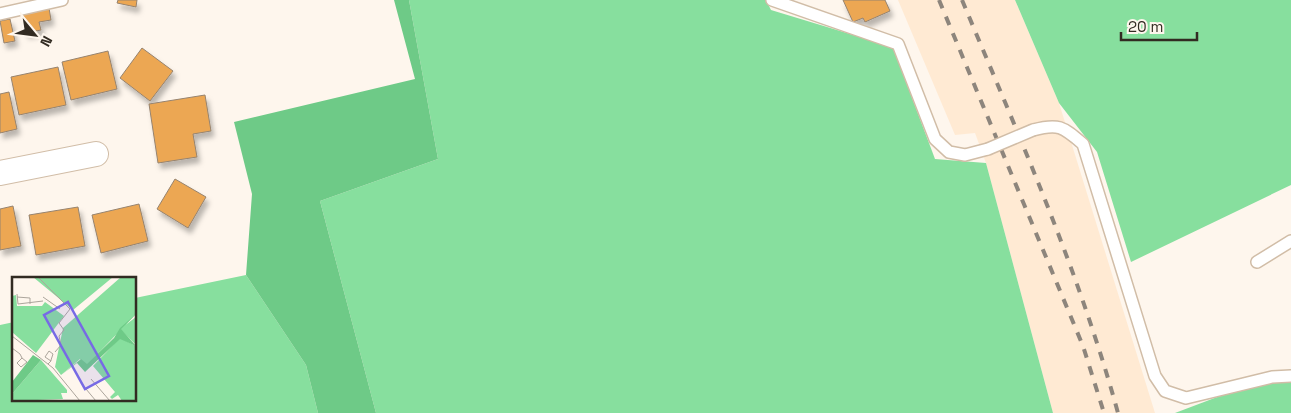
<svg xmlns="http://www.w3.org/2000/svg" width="1291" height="413" font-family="'Space Grotesk',sans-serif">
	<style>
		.built { fill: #ffead3 }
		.green { fill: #87df9e }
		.forest { fill: #6eca87 }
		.building { fill: #eca752; stroke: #96836f; filter: url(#shadow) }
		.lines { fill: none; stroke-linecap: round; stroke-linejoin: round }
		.service-casing { stroke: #d1bda7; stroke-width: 14 }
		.minor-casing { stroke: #d1bda7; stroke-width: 26 }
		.service { stroke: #fff; stroke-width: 11 }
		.minor { stroke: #fff; stroke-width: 24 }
		.rail { stroke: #8d857c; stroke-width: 4; stroke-dasharray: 9 9; stroke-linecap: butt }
		.service-bridge-casing { stroke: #d1bda7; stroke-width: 14; stroke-linecap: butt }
		.service-bridge { stroke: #fff; stroke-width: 11 }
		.inset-road { fill: none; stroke: #aca59c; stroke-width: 1 }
		.view { fill: #776ae5; fill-opacity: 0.15; stroke: #776ae5; stroke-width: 2.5 }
		.inset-edge { fill: none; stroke: #322b22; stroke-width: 2.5 }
	</style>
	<defs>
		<filter id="shadow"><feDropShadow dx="3" dy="5.5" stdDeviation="2.5" flood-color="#0004"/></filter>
	</defs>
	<rect width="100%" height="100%" fill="#fef6ed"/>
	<path class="built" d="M898,0H1015L1059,103L1155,413H1053L986,163L975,133L955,135Z"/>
	<g class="green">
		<path d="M409,0H766L771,10L893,47L935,159L986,163L1053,413H376L320,201L438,159Z"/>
		<path d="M1015,0H1291V185L1131,262L1097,152L1059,103Z"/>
		<path d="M246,275L306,365L318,413H0V325L14,322V399H135V298Z"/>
		<path d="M1291,369V413H1175Z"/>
	</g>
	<path class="forest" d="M394,0H409L438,159L320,201L376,413H318L306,365L246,275L252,194L234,122L415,79Z"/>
	<g class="building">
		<path d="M118,0H137L136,7L117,3Z"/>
		<path d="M843,0H885L890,11L865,22L863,18L853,22Z"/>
		<path d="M49,8L51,20L39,22L41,30L26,33L22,14Z"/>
		<path d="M10,19L15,41L4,43L0,21Z"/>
		<path d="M142,48L173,71L150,101L120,78Z"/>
		<path d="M108,51L117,89L71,100L62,62Z"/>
		<path d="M58,67L66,105L19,115L11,77Z"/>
		<path d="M9,92L17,129L0,133V94Z"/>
		<path d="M205,95L211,131L193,134L197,157L158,163L149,104Z"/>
		<path d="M175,179L206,197L188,228L157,209Z"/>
		<path d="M139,204L148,241L101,253L92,215Z"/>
		<path d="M13,206L21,246L0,250V209Z"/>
		<path d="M78,207L85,246L36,255L29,215Z"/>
	</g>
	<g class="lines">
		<g class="service-casing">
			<g id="service">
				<path d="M772,0L898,44L935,139L949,152L965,155L988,149"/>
				<path d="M0,14L62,0"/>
				<path d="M1033,130C1059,123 1063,127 1083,144L1155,376L1165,391L1186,398L1272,377L1291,376"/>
				<path d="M1257,262L1291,241"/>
			</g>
		</g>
		<g class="minor-casing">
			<path id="minor" d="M0,173L96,154"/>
		</g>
		<use href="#service" class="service"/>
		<use href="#minor" class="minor"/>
		<g class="rail">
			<path d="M939,0L1083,346L1104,413"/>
			<path d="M962,0C1019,136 1079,271 1118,413"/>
		</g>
		<g class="service-bridge-casing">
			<path id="service-bridge" d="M988,149L1033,130"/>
		</g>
		<use href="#service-bridge" class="service-bridge"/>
	</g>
	<g transform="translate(12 277)">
		<rect width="124" height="124" fill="#fef6ed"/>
		<path d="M21,0H101L61,33ZM109,0H124V37L75,88L68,82L49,98L43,90L51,51ZM4,18L5,29H30L33,25L52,39L24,76L0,55V19ZM124,40V68L108,52ZM108,61L124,69V124H110L106,118L100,122L98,120L103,115L81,89ZM29,83L55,113V116H49L51,122L0,124V117Z" fill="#87df9e"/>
		<path d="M124,37L109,52L124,69L108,62L73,95L65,86L49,98L69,82L75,87L102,61L108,51ZM21,78L29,83L0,117V105Z" fill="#6eca87"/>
		<path class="inset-road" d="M26,0L58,32L47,46L52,53L47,59L49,68L43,75M5,17L6,27L31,24M5,20L18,21V27M31,20L48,32M0,59L41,91L68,124M0,71L8,77L10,81L5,86L9,90L15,85L10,81M36,87L39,84V83L41,77L37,74L33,80L39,84M79,102L98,124M69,106L84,124"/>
		<path class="view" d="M56,25L97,99L73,112L32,38Z"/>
		<rect width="124" height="124" class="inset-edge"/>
	</g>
	<g transform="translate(35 35) rotate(119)" stroke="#fef6ed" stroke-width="4" paint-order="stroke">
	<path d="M0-4L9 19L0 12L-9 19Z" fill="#322b22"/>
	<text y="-8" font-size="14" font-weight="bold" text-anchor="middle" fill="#322b22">N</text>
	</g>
	<path d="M1121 32v8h76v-8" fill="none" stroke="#322b22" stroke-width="2.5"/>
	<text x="1128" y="32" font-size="15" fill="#322b22" stroke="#fef6ed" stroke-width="4" paint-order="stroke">20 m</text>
</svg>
